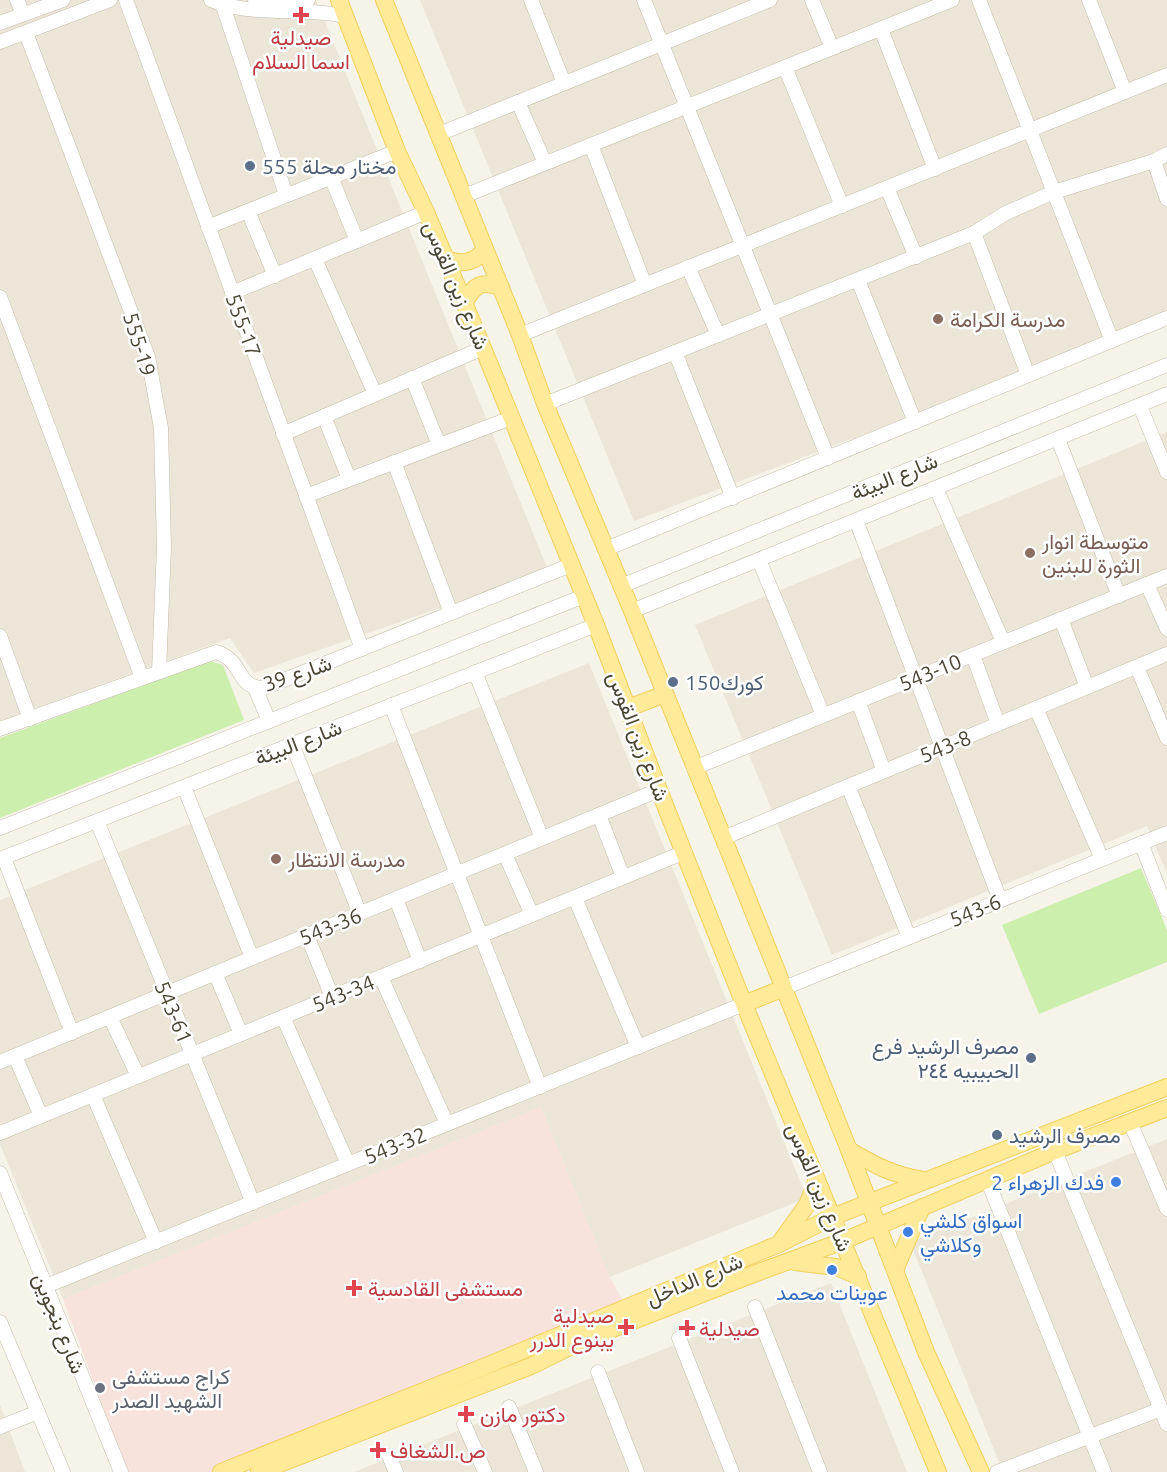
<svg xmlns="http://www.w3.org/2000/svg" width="1167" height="1472" font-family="Ubuntu,Vazirmatn,sans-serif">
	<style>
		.residential { fill: #ebe6d7 }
		.medical { fill: #f8e2dc }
		.green { fill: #ccefae }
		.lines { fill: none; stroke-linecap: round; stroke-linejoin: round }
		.minor-casing { stroke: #c3bdaa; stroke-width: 15 }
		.major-casing { stroke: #f2d05c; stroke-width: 18 }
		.minor { stroke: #fff; stroke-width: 14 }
		.major { stroke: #ffea9a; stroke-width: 16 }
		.health-dot { fill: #e0444e; stroke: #fff; stroke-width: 2 }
		.service-dot { fill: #5c6f8a; stroke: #fff; stroke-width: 2 }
		.education-dot { fill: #8d6e63; stroke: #fff; stroke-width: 2 }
		.shop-dot { fill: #3f7fe0; stroke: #fff; stroke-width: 2 }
		.worship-dot { fill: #6b7280; stroke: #fff; stroke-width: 2 }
		.labels { text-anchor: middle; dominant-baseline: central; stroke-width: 5; stroke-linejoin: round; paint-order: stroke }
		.health-label { font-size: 21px; fill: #be3a42; stroke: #fff; text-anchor: start }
		.service-label { font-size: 21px; fill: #4e5e75; stroke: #fff; text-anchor: start }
		.street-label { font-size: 21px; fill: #4b4536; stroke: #fff }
		.education-label { font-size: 21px; fill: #785e54; stroke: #fff; text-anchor: start }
		.shop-label { font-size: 21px; fill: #366cbe; stroke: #fff; text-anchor: end }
		.worship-label { font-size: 21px; fill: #5b616d; stroke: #fff; text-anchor: start }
	</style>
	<rect width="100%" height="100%" fill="#f6f3e9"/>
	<g class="residential">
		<path d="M0,0H316L548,570L254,673L230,638L0,721Z"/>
		<path d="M420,0H1167V320L634,521Z"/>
		<path d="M1167,432V874L1147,826L832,955L695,625Z"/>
		<path d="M589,663L807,1198L610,1277L541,1107L63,1299L0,1144V900Z"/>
		<path d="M1167,1139V1472H1003L910,1242Z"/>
		<path d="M831,1283L907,1472H354Z"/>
		<path d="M0,1405L25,1472H0Z"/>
	</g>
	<path class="medical" d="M541,1107L610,1277L623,1301L215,1472H127L63,1299Z"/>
	<g class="green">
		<path d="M210,661L223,665L244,720L0,818V738Z"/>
		<path d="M1141,868L1167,930V962L1039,1014L1002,925Z"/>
	</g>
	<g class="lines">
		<g class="minor-casing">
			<g id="minor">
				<path d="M17,0L23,14"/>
				<path d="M126,0L362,649"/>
				<path d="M211,0C255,18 300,6 345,16"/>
				<path d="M221,0L286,195"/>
				<path d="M255,0L284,2L308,0"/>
				<path d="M531,0L564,83"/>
				<path d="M644,0L828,458"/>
				<path d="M812,0L832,48"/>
				<path d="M979,0L1112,341"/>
				<path d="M1089,0L1125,92"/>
				<path d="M0,23L63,0"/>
				<path d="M881,29L935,169"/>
				<path d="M26,33L148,357L161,428L164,547L159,672"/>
				<path d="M0,42L110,0"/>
				<path d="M785,67L842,206"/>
				<path d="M518,102L545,163"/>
				<path d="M439,134L770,0"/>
				<path d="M591,145L645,285"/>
				<path d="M1154,161L1167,199"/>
				<path d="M331,177L357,241"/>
				<path d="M887,188L916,257"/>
				<path d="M464,196L952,0"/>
				<path d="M248,211L275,276"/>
				<path d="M208,227L397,151"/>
				<path d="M974,233L1028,375"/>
				<path d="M315,259L375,394"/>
				<path d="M688,267L718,335"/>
				<path d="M858,280L915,422"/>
				<path d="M232,293L426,212"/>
				<path d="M0,297L142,678"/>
				<path d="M520,335L1167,75"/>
				<path d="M675,352L733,498"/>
				<path d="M412,378L439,445"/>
				<path d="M545,404L974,233L1006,213L1054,192L1154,161L1167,154"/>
				<path d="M1140,406L1167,472"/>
				<path d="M324,416L349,479"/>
				<path d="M283,434L483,348"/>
				<path d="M1058,439L1119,596"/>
				<path d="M394,462L451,613"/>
				<path d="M936,488L1003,642"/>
				<path d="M306,496L511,418"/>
				<path d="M856,520L1000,900"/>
				<path d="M606,549L1167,318"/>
				<path d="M759,560L823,715"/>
				<path d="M1147,584L1167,629"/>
				<path d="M621,586L1167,365"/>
				<path d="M632,611L1167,394"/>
				<path d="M1061,619L1087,687"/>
				<path d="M0,636L30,719"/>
				<path d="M973,655L998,724"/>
				<path d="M1137,667L1167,738"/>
				<path d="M475,672L542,838"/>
				<path d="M255,688L269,721"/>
				<path d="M858,701L884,771"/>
				<path d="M391,705L540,1087"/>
				<path d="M1036,708L1102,859"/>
				<path d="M0,729L216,652C244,660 235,688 264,688L571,565"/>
				<path d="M292,744L360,914"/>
				<path d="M694,768L1167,576"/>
				<path d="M848,786L909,937"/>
				<path d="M184,787L252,958"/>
				<path d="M599,815L623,877"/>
				<path d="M97,821L253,1203"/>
				<path d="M0,828L584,596"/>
				<path d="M723,838L1167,654"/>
				<path d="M1141,843L1167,910"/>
				<path d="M505,854L532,915"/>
				<path d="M4,858L72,1033"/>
				<path d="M0,859L596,625"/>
				<path d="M575,898L638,1047"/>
				<path d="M396,899L420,961"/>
				<path d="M307,935L332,997"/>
				<path d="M215,973L241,1034"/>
				<path d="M381,977L447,1124"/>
				<path d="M784,988L1167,833"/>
				<path d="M110,1017L138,1076"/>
				<path d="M283,1017L348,1164"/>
				<path d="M15,1056L41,1116"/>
				<path d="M0,1062L659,790"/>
				<path d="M93,1095L156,1242"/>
				<path d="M1130,1122L1167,1209"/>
				<path d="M0,1133L685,852"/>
				<path d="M1055,1151L1167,1424"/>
				<path d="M0,1173L121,1472"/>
				<path d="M987,1179L1104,1472"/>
				<path d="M46,1286L744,1004"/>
				<path d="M755,1307L820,1472"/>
				<path d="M0,1322L63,1472"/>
				<path d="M679,1338L732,1472"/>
				<path d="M598,1372L637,1472"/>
				<path d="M509,1407L536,1472"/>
				<path d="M464,1424L485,1472"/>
				<path d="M0,1427L38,1412"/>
				<path d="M389,1456L396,1472"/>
				<path d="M997,1472L1161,1409"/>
			</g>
		</g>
		<g class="major-casing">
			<g id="major">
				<path d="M339,0L397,151L426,212L483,348L596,625L659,790L744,1004L938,1472"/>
				<path d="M384,0L520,335L545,404L632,611L849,1150L926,1352L981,1472"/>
				<path d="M446,259C462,265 475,263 485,249"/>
				<path d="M464,303C475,285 480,280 501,287"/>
				<path d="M628,708L665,694"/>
				<path d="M744,1004L784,988"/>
				<path d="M849,1150C874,1165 895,1176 924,1180"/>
				<path d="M781,1241L807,1205L817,1180"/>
				<path d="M795,1262L836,1267L858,1276"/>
				<path d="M895,1270L922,1207"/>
				<path d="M221,1472L481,1368L779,1244L832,1217L1167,1087"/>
				<path d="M259,1472L531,1366L584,1340L743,1278L843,1241L1055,1151L1167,1108"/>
			</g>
		</g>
		<use href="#minor" class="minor"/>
		<use href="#major" class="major"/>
	</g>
	<g class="health-dot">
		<path d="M298 6h6v6h6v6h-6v6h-6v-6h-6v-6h6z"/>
		<path d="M351 1279h6v6h6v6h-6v6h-6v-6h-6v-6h6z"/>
		<path d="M623 1318h6v6h6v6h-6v6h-6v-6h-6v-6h6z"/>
		<path d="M684 1319h6v6h6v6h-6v6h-6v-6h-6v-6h6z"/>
		<path d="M463 1405h6v6h6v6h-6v6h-6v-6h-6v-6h6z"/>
		<path d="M375 1441h6v6h6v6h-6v6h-6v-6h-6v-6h6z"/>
	</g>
	<g class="service-dot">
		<circle cx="250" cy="166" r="6"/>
		<circle cx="673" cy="682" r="6"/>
		<circle cx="1031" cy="1058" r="6"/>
		<circle cx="997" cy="1135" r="6"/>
	</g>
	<g class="education-dot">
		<circle cx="938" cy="319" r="6"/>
		<circle cx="1030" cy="553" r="6"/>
		<circle cx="276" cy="859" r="6"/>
	</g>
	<g class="shop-dot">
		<circle cx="1116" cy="1182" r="6"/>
		<circle cx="908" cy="1232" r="6"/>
		<circle cx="832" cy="1270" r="6"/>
	</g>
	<circle class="worship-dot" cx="100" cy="1388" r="6"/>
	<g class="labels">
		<g class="health-label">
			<text x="301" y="37" text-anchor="middle">صيدلية<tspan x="301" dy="24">اسما السلام</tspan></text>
			<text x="368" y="1288">مستشفى القادسية</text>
			<text x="614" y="1315" text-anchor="end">صيدلية<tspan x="614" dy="24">يبنوع الدرر</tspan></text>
			<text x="699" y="1328">صيدلية</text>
			<text x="480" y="1414">دكتور مازن</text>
			<text x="390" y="1450">ص.الشغاف</text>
		</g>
		<g class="service-label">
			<text x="262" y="166">مختار محلة 555</text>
			<text x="685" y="682">كورك150</text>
			<text x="1019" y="1046" text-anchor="end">مصرف الرشيد فرع<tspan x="1019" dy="24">الحبيبيه ٢٤٤</tspan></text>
			<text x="1009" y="1135">مصرف الرشيد</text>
		</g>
		<g class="street-label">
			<text transform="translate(457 285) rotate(67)">شارع زين القوس</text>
			<text transform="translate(244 325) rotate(70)">555-17</text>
			<text transform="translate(140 344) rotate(73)">555-19</text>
			<text transform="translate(894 476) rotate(-22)">شارع البيئة</text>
			<text transform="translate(930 672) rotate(-22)">543-10</text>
			<text transform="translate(297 673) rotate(-19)">شارع 39</text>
			<text transform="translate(639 736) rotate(69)">شارع زين القوس</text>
			<text transform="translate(298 742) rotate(-21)">شارع البيئة</text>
			<text transform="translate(945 746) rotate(-22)">543-8</text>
			<text transform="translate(975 910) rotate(-22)">543-6</text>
			<text transform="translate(330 926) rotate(-22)">543-36</text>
			<text transform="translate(343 993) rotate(-22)">543-34</text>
			<text transform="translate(174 1012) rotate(67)">543-61</text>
			<text transform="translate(395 1145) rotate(-22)">543-32</text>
			<text transform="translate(820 1187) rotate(67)">شارع زين القوس</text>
			<text transform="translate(694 1279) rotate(-23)">شارع الداخل</text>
			<text transform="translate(60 1323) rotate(68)">شارع بنجوين</text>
		</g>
		<g class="education-label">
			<text x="950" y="319">مدرسة الكرامة</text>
			<text x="1042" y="541">متوسطة انوار<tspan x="1042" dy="24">الثورة للبنين</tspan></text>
			<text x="288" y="859">مدرسة الانتظار</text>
		</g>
		<g class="shop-label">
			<text x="1104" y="1182">فدك الزهراء 2</text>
			<text x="920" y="1220" text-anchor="start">اسواق كلشي<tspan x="920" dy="24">وكلاشي</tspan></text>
			<text x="832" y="1292" text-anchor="middle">عوينات محمد</text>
		</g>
		<g class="worship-label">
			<text x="112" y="1376">كراج مستشفى<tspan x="112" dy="24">الشهيد الصدر</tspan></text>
		</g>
	</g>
</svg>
